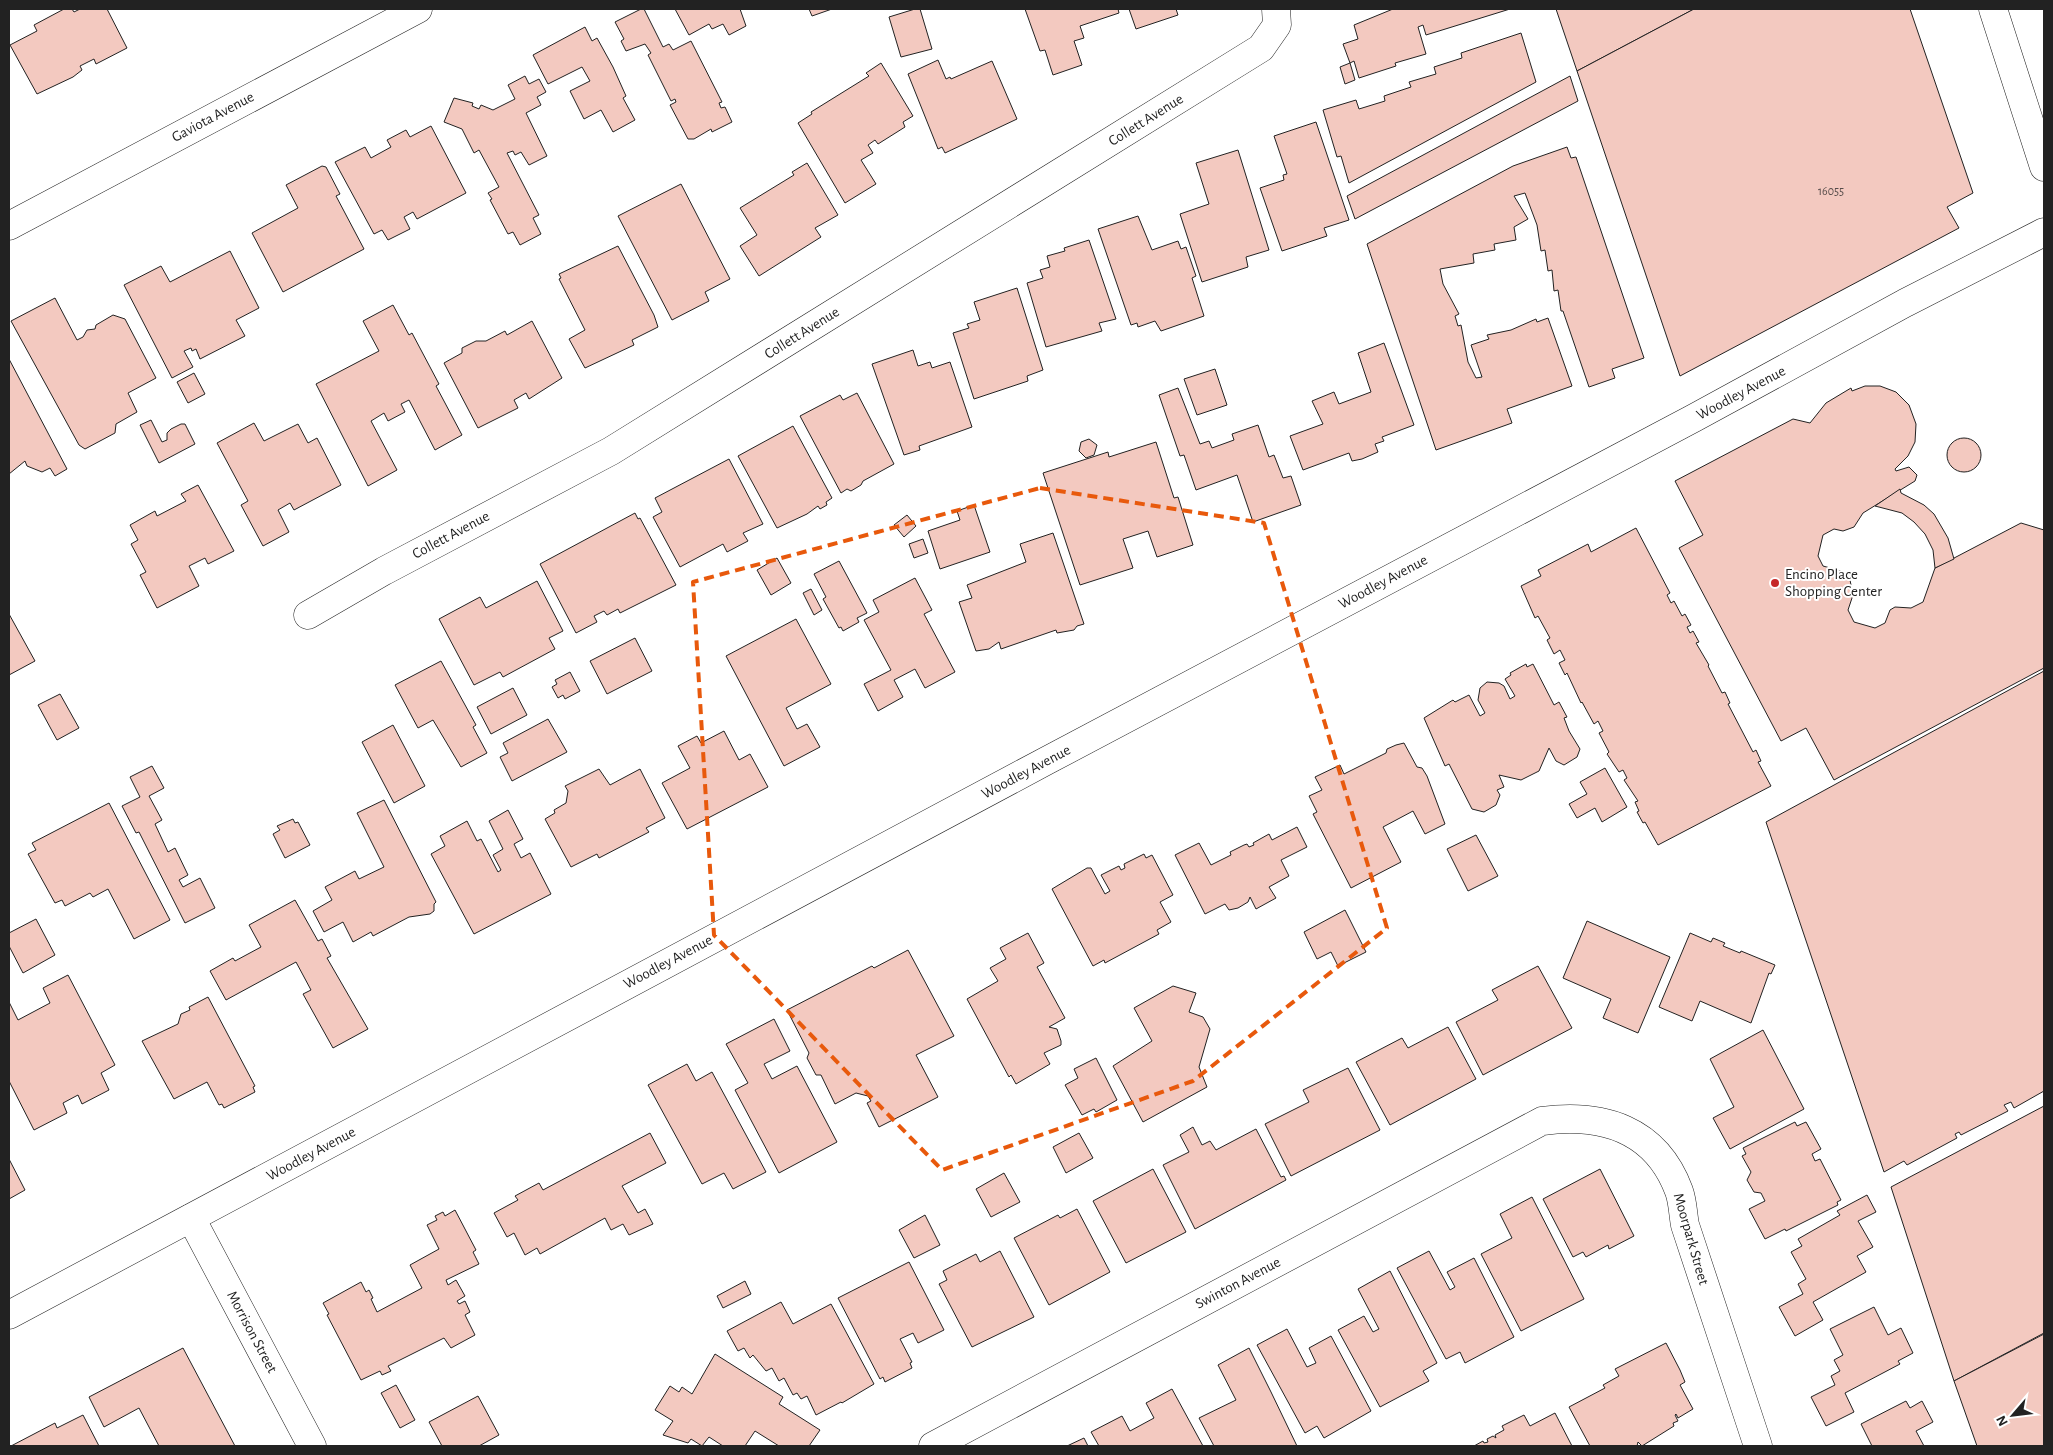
<svg xmlns="http://www.w3.org/2000/svg" width="2053" height="1455" font-family="'Alegreya Sans',sans-serif">
	<style>
		.building { fill: #f3c9c0; stroke: #222 }
		.lines { fill: none; stroke-linecap: round; stroke-linejoin: round }
		.minor-casing { stroke: #222; stroke-width: 29 }
		.tertiary-casing { stroke: #222; stroke-width: 29 }
		.primary-casing { stroke: #222; stroke-width: 29 }
		.minor { stroke: #fff; stroke-width: 28 }
		.tertiary { stroke: #fff; stroke-width: 28 }
		.primary { stroke: #fff; stroke-width: 28 }
		.marked { fill: none; stroke: #e8590c; stroke-width: 4; stroke-dasharray: 10 6; stroke-linejoin: round }
		.poi-dot { fill: #c62828; stroke: #fff; stroke-width: 2 }
		.labels { text-anchor: middle; dominant-baseline: central; stroke-width: 4; stroke-linejoin: round; paint-order: stroke }
		.number-label { font-size: 12px; fill: #564c4a }
		.street-label { font-size: 15px; fill: #222; stroke: #fff }
		.poi-label { font-size: 15px; fill: #222; stroke: #fff; text-anchor: start }
	</style>
	<rect width="100%" height="100%" fill="#fff"/>
	<g class="building">
		<path d="M64,9H72L74,12L80,9H107L127,48L96,64L94,59L80,66L82,70L73,77L37,94L10,45L37,31L34,25Z"/>
		<path d="M641,9H644L663,47L669,44L673,50L691,41L722,102L719,103L721,108L725,107L732,122L712,132L711,129L694,139H688L670,105L676,102L675,99L671,101L648,55L651,53L645,44L626,51L621,41L624,39L615,22Z"/>
		<path d="M675,9H740L746,26L729,35L723,24L712,29L709,24L689,35Z"/>
		<path d="M809,9H832L812,16Z"/>
		<path d="M915,9H920L932,49L901,57L889,17Z"/>
		<path d="M1025,9H1118L1119,13L1080,26L1084,38L1074,41L1082,65L1053,75L1045,50L1040,51Z"/>
		<path d="M1129,9H1176L1178,15L1136,29Z"/>
		<path d="M1393,9H1510L1426,35L1423,25L1418,27L1426,54L1395,63L1396,66L1359,78L1354,61L1350,63L1343,44L1358,39L1354,25Z"/>
		<path d="M1556,9H1694L1577,71Z"/>
		<path d="M1694,9H1910L1973,193L1947,207L1959,228L1680,376L1577,71Z"/>
		<path d="M585,27L592,41L597,38L613,67L626,96L623,98L635,120L613,132L601,110L584,119L570,91L590,81L582,67L548,84L533,55Z"/>
		<path d="M1521,33L1536,82L1349,183L1341,156L1337,157L1323,110L1356,100L1359,109L1385,101L1384,96L1411,87L1409,82L1436,74L1434,67L1462,58L1461,53Z"/>
		<path d="M938,60L946,79L950,77L951,79L992,61L1017,119L945,153L942,147L938,149L908,74Z"/>
		<path d="M881,63L913,116L903,122L905,127L878,144L875,140L868,145L873,153L861,160L876,184L845,203L798,123L812,114L811,112L869,76L866,73Z"/>
		<path d="M1350,63L1355,80L1345,84L1340,67Z"/>
		<path d="M525,76L529,84L539,79L546,92L537,97L541,105L526,113L547,156L529,165L521,152L515,155L513,151L507,153L539,215L533,218L541,234L520,245L513,232L508,234L490,200L492,199L488,193L499,187L479,150L474,153L462,129L444,122L454,98L473,103L472,106L479,109L481,105L493,110L515,99L508,85Z"/>
		<path d="M1570,76L1578,101L1355,219L1347,196Z"/>
		<path d="M1316,122L1349,220L1324,228L1327,236L1282,251L1260,188L1284,180L1283,175L1287,174L1274,136Z"/>
		<path d="M431,126L466,193L417,219L413,212L404,217L410,229L388,240L382,230L374,234L335,162L365,147L371,158L391,147L387,140L406,130L410,137Z"/>
		<path d="M1567,147L1571,158L1576,157L1644,358L1612,369L1615,378L1589,387L1563,311H1561L1558,290L1554,291L1552,270L1548,271L1545,250L1541,251L1537,225L1525,193L1514,196L1528,219L1514,227L1516,240L1494,244L1495,250L1473,254L1474,263L1440,269L1443,284L1459,314L1455,316L1458,326L1461,325L1468,362L1476,378L1482,377L1471,345L1489,339L1487,335L1511,330L1536,319L1537,322L1548,318L1572,386L1507,409L1512,423L1436,450L1367,244L1513,166Z"/>
		<path d="M1238,150L1269,250L1246,257L1248,267L1202,282L1180,214L1209,204L1196,163Z"/>
		<path d="M807,163L838,215L815,228L821,237L759,276L740,246L757,235L740,208L794,175L792,172Z"/>
		<path d="M322,166L326,167L340,194L336,196L364,249L283,292L252,233L298,208L286,185Z"/>
		<path d="M681,184L730,279L705,292L709,301L672,320L618,216Z"/>
		<path d="M1138,216L1152,250L1178,241L1181,249L1186,247L1196,276L1192,278L1204,316L1161,331L1155,321L1138,327L1137,323L1131,325L1098,229Z"/>
		<path d="M1089,240L1116,319L1099,323L1102,331L1046,347L1027,283L1043,278L1040,270L1050,267L1047,256L1065,251L1064,248Z"/>
		<path d="M618,246L654,315L658,327L632,340L634,345L585,368L569,339L585,330L559,279L561,278L559,274Z"/>
		<path d="M230,251L259,308L236,320L245,336L200,359L196,349L192,351L191,348L184,351L193,367L172,378L124,285L161,266L170,282Z"/>
		<path d="M1017,288L1043,370L1027,376L1028,381L974,399L953,333L969,328L967,324L980,320L974,302Z"/>
		<path d="M55,298L77,340L83,337L87,330L95,329L96,325L113,315L125,319L156,378L128,393L137,412L116,424L115,433L85,449L79,445L11,321Z"/>
		<path d="M393,305L409,335L412,333L439,384L436,386L462,435L435,450L409,400L401,404L405,412L388,421L384,413L371,421L397,470L368,486L316,384L379,351L363,321Z"/>
		<path d="M532,321L562,378L529,399L526,393L514,400L518,408L478,428L444,363L462,353V348L476,341H486L505,331L507,335Z"/>
		<path d="M1384,343L1414,425L1382,437L1384,441L1375,444L1378,452L1362,459L1352,461L1349,453L1303,470L1290,436L1323,424L1312,401L1334,392L1339,404L1371,392L1358,353Z"/>
		<path d="M913,350L918,366L930,362L932,368L950,362L972,427L919,446L920,450L904,455L872,364Z"/>
		<path d="M9,359L67,469L55,476L50,468L42,472L27,466L25,461L9,474Z"/>
		<path d="M1215,369L1227,405L1197,415L1184,379Z"/>
		<path d="M194,373L205,394L188,403L177,382Z"/>
		<path d="M1865,386H1880L1896,392L1909,405L1916,424L1915,442L1908,456L1895,469L1896,471L1909,467L1917,475L1915,481L1863,513L1854,527L1843,531L1834,529L1823,535L1818,556L1823,566L1841,571L1850,580L1853,595L1848,610L1854,622L1875,628L1885,623L1890,610L1895,607L1911,608L1923,602L1935,568L2021,523L2044,530V668L1834,780L1806,728L1781,741L1679,548L1703,535L1675,481L1793,419L1810,423L1826,403L1851,388L1852,391Z"/>
		<path d="M1178,388L1200,444L1209,441L1212,448L1234,440L1232,434L1258,425L1269,457L1274,455L1283,478L1291,476L1301,505L1253,522L1237,475L1196,490L1184,455L1180,456L1159,395Z"/>
		<path d="M857,393L894,464L863,481L861,485L851,491L847,489L841,493L800,416L840,395L843,400Z"/>
		<path d="M151,420L162,442L167,440V433L171,429L181,424H185L195,444L159,463L140,425Z"/>
		<path d="M254,423L264,441L298,424L308,443L317,438L341,485L294,510L290,503L278,510L289,532L263,546L241,505L248,501L217,443Z"/>
		<path d="M793,426L832,498L826,502L827,505L820,509L818,506L807,514L777,528L738,456Z"/>
		<circle cx="1964" cy="455" r="17"/>
		<path d="M1089,439L1097,445L1094,455L1086,458L1079,451L1081,442Z"/>
		<path d="M1156,442L1174,498L1178,497L1193,545L1157,557L1148,531L1123,539L1133,568L1080,585L1043,473L1108,452L1109,457Z"/>
		<path d="M729,459L763,524L743,533L748,541L727,552L723,544L680,567L653,517L662,512L655,498Z"/>
		<path d="M198,485L234,551L208,564L205,558L189,566L199,586L157,608L140,575L146,572L131,544L138,540L130,525L155,511L157,516L186,501L181,494Z"/>
		<path d="M1900,489L1901,493L1924,505L1934,514L1948,538L1954,559L1935,568L1933,550L1925,534L1914,522L1902,513L1875,506Z"/>
		<path d="M974,505L990,552L940,569L928,531L960,520L957,511Z"/>
		<path d="M635,513L638,519L640,518L676,585L620,613L618,609L607,615L604,611L594,616L597,622L576,633L540,564Z"/>
		<path d="M907,515L916,526L904,537L894,525Z"/>
		<path d="M1636,528L1670,593L1667,595L1671,603L1674,601L1682,616L1685,614L1691,625L1687,627L1690,633L1693,631L1699,642L1696,643L1709,665L1708,666L1722,693L1725,692L1730,703L1728,704L1753,752L1756,750L1761,761L1758,762L1771,786L1658,845L1645,822L1643,823L1637,812L1639,811L1635,802L1638,801L1624,780L1627,778L1623,770L1619,772L1607,754L1609,752L1599,733L1603,731L1598,721L1594,724L1582,702L1581,703L1567,673L1565,675L1559,663L1565,660L1560,650L1554,654L1547,640L1550,638L1538,616L1535,618L1521,586L1541,576L1538,570L1588,544L1591,552Z"/>
		<path d="M1053,533L1084,624L1077,626L1074,630L1057,633L1056,630L1001,649L999,642L989,649L976,651L959,602L972,598L967,585L1026,562L1020,544Z"/>
		<path d="M923,539L928,553L914,558L909,544Z"/>
		<path d="M777,558L791,583L771,595L757,570Z"/>
		<path d="M839,561L867,613L857,618L859,622L843,631L841,627L839,628L823,599L826,597L814,574Z"/>
		<path d="M915,578L932,610L924,614L955,672L925,688L915,669L894,680L903,697L878,711L864,684L891,670L864,620L879,612L873,600Z"/>
		<path d="M537,581L563,631L549,638L555,649L503,677L500,672L474,685L439,619L480,597L486,608Z"/>
		<path d="M811,589L822,610L814,615L803,593Z"/>
		<path d="M9,614L35,661L9,675Z"/>
		<path d="M796,619L831,684L786,708L797,729L807,724L820,747L784,766L726,656Z"/>
		<path d="M635,638L652,671L607,694L590,661Z"/>
		<path d="M441,661L476,725L473,727L487,753L461,767L433,720L418,728L395,685Z"/>
		<path d="M1526,664L1527,667L1533,664L1554,705L1559,702L1567,717L1564,718L1569,731L1580,749L1577,757L1564,765L1556,761L1549,748L1539,771L1521,780L1499,775L1504,787L1497,790L1500,795L1496,805L1484,812L1472,809L1449,764L1445,766L1424,718L1453,700L1455,702L1469,695L1480,716L1485,713L1478,700L1480,688L1487,682L1499,683L1504,686L1510,699L1515,696L1505,679L1511,675L1510,673Z"/>
		<path d="M2044,671V1091L2014,1108L2011,1102L2004,1105L2008,1111L1961,1135L1959,1132L1955,1134L1957,1138L1907,1165L1904,1161L1884,1172L1766,822Z"/>
		<path d="M570,672L580,691L565,699L563,695L558,698L552,687L557,684L555,680Z"/>
		<path d="M513,688L527,715L491,734L477,707Z"/>
		<path d="M60,694L79,728L57,740L38,705Z"/>
		<path d="M548,719L567,752L512,781L500,757L508,753L503,743Z"/>
		<path d="M393,725L425,786L394,803L362,742Z"/>
		<path d="M724,731L739,760L750,754L768,787L687,829L662,783L690,768L678,746L697,736L701,743Z"/>
		<path d="M1404,743L1417,767L1422,768L1427,776L1445,824L1425,834L1413,811L1383,827L1401,862L1351,888L1313,814L1317,812L1309,796L1322,790L1315,777L1340,765L1344,774L1386,753L1387,749L1396,745Z"/>
		<path d="M152,766L164,788L149,796L162,820L155,824L168,852L175,848L188,875L179,880L183,887L200,878L215,908L185,923L139,832L136,833L122,806L140,797L130,777Z"/>
		<path d="M1605,768L1627,807L1602,822L1595,808L1577,818L1569,804L1587,794L1580,782Z"/>
		<path d="M599,769L610,785L640,769L665,818L646,828L649,832L599,858L597,854L571,867L545,819L555,813L554,810L566,803L568,791L565,786Z"/>
		<path d="M384,800L436,902L434,904V911L430,914L409,917L373,936L371,932L353,942L343,922L324,932L313,911L332,900L325,887L355,871L359,879L384,867L357,813Z"/>
		<path d="M109,803L170,920L134,939L108,889L93,897L90,893L65,906L62,900L55,903L28,854L36,850L32,843Z"/>
		<path d="M508,810L523,839L514,844L521,858L530,853L551,894L474,934L431,854L445,846L440,836L467,821L477,841L481,839L498,872L501,870L493,855L503,849L489,821Z"/>
		<path d="M293,819L295,823L298,822L310,845L285,858L273,834L280,830L277,826Z"/>
		<path d="M1297,827L1307,847L1281,860L1289,876L1269,887L1276,898L1256,909L1250,897L1248,902L1238,908L1229,910L1225,904L1205,914L1175,855L1199,843L1211,865L1231,855L1230,852L1244,845L1247,844L1249,847L1254,845L1253,843L1269,834L1272,840Z"/>
		<path d="M1476,835L1498,876L1468,891L1447,849Z"/>
		<path d="M1144,854L1146,858L1152,855L1173,895L1160,902L1171,922L1157,930L1159,934L1105,963L1104,960L1093,966L1052,889L1087,868H1091L1105,894L1110,891L1101,875L1119,866L1121,870L1125,868L1124,864Z"/>
		<path d="M295,900L318,941L322,939L331,956L327,958L368,1029L333,1048L303,994L311,990L296,962L226,1000L210,971L233,958L235,961L261,947L249,925Z"/>
		<path d="M1345,910L1366,952L1338,966L1331,952L1317,959L1304,932Z"/>
		<path d="M36,919L55,955L23,973L9,946V933Z"/>
		<path d="M1587,921L1670,957L1638,1033L1603,1018L1611,999L1563,978Z"/>
		<path d="M1028,933L1044,963L1037,967L1065,1018L1049,1027L1057,1029L1061,1041V1045L1044,1053L1050,1064L1016,1084L1011,1075L1009,1077L967,999L998,981L990,968L1006,959L1000,948Z"/>
		<path d="M1690,933L1711,942L1713,938L1725,943L1723,946L1740,953L1741,951L1775,965L1771,974L1769,973L1751,1023L1700,1001L1692,1021L1659,1007Z"/>
		<path d="M908,950L954,1036L916,1055L938,1097L879,1127L867,1103L871,1101L868,1096L856,1093L835,1104L821,1075H816L807,1058L809,1053L787,1010L872,966L874,968Z"/>
		<path d="M1538,966L1572,1028L1483,1075L1456,1022L1498,1000L1492,990Z"/>
		<path d="M68,975L115,1065L101,1073L109,1090L82,1104L78,1095L63,1103L67,1113L34,1130L9,1081V1002L18,1020L50,1003L43,988Z"/>
		<path d="M1173,986L1196,993L1189,1012L1203,1017L1210,1029L1199,1067L1207,1087L1143,1122L1113,1066L1152,1041L1134,1008Z"/>
		<path d="M208,997L255,1086L253,1087L255,1092L224,1108L222,1104L219,1105L207,1082L174,1099L142,1041L178,1024L181,1014L190,1010L189,1007Z"/>
		<path d="M774,1019L790,1051L764,1064L772,1079L797,1066L837,1142L779,1173L735,1090L748,1083L726,1044Z"/>
		<path d="M1448,1027L1476,1079L1390,1125L1356,1062L1402,1038L1408,1048Z"/>
		<path d="M1763,1030L1804,1109L1730,1149L1713,1118L1734,1107L1710,1059Z"/>
		<path d="M1096,1058L1117,1100L1096,1112L1094,1109L1082,1115L1065,1085L1078,1078L1074,1069Z"/>
		<path d="M687,1064L696,1081L712,1072L766,1172L733,1189L724,1173L702,1184L648,1085Z"/>
		<path d="M1348,1068L1380,1130L1291,1176L1265,1124L1309,1102L1303,1090Z"/>
		<path d="M2044,1106V1333L1954,1381L1891,1187Z"/>
		<path d="M1795,1122L1797,1126L1806,1122L1821,1149L1812,1154L1815,1161L1820,1159L1841,1200L1837,1202L1838,1205L1786,1231L1785,1229L1765,1239L1749,1209L1765,1201L1761,1193L1754,1192L1747,1180L1751,1172L1742,1156L1746,1154L1743,1148Z"/>
		<path d="M1193,1127L1202,1145L1210,1141L1216,1150L1256,1129L1281,1177L1284,1176L1286,1180L1195,1229L1163,1165L1189,1152L1180,1135Z"/>
		<path d="M650,1133L666,1163L622,1186L638,1213L645,1209L653,1224L629,1235L623,1224L611,1230L605,1218L540,1254L537,1248L525,1255L514,1233L507,1237L494,1213L518,1200L515,1196L539,1183L543,1190Z"/>
		<path d="M1079,1133L1093,1158L1066,1173L1053,1147Z"/>
		<path d="M9,1159L25,1190L9,1199Z"/>
		<path d="M1153,1169L1186,1232L1126,1263L1093,1201Z"/>
		<path d="M1600,1169L1634,1236L1609,1249L1608,1245L1586,1257L1583,1252L1573,1257L1543,1199Z"/>
		<path d="M1004,1173L1020,1202L991,1217L976,1189Z"/>
		<path d="M1867,1195L1876,1212L1858,1221L1873,1247L1857,1256L1866,1272L1813,1302L1823,1320L1795,1336L1779,1307L1803,1294L1798,1284L1806,1279L1791,1252L1802,1246L1798,1239L1840,1215L1837,1211Z"/>
		<path d="M1532,1197L1584,1299L1521,1331L1481,1254L1512,1238L1500,1214Z"/>
		<path d="M1077,1209L1110,1272L1049,1305L1014,1238L1058,1215L1060,1218Z"/>
		<path d="M455,1210L476,1250L473,1252L479,1264L446,1280L448,1285L456,1280L465,1296L457,1301L459,1304L465,1301L470,1312L465,1315L475,1335L451,1348L444,1338L388,1366L391,1371L382,1375L380,1371L361,1380L327,1315L329,1314L323,1303L361,1282L366,1292L369,1290L373,1298L371,1299L377,1312L422,1288L410,1265L439,1249L427,1225L437,1220L435,1216L443,1212L445,1216Z"/>
		<path d="M925,1215L940,1245L914,1258L899,1230Z"/>
		<path d="M1000,1251L1034,1317L972,1347L939,1284L947,1280L943,1271L976,1254L980,1262Z"/>
		<path d="M1429,1251L1450,1290L1455,1287L1447,1272L1474,1258L1514,1337L1465,1363L1460,1352L1446,1359L1397,1268Z"/>
		<path d="M909,1262L944,1330L918,1343L913,1333L900,1339L912,1362L910,1363L912,1368L885,1382L883,1377L880,1379L838,1298Z"/>
		<path d="M1390,1271L1437,1363L1423,1371L1429,1381L1380,1407L1338,1330L1364,1316L1373,1332L1379,1329L1358,1289Z"/>
		<path d="M745,1281L751,1294L723,1308L717,1296Z"/>
		<path d="M781,1302L793,1324L831,1304L874,1384L842,1403L841,1402L816,1415L807,1396L801,1399L797,1393L793,1395L784,1378L779,1381L772,1368L766,1371L753,1355L750,1358L744,1348L738,1351L727,1331Z"/>
		<path d="M1874,1307L1888,1335L1901,1328L1913,1353L1898,1361L1900,1364L1845,1393L1854,1412L1826,1426L1811,1397L1835,1385L1831,1376L1840,1371L1834,1360L1843,1355L1830,1329Z"/>
		<path d="M1287,1329L1307,1367L1316,1363L1309,1348L1331,1336L1371,1411L1324,1438L1317,1426L1305,1433L1257,1345Z"/>
		<path d="M2044,1334V1446H1977L1954,1381Z"/>
		<path d="M1666,1343L1680,1370L1685,1382L1680,1385L1693,1409L1678,1418L1676,1414L1675,1415L1678,1421L1673,1423L1674,1426L1642,1446L1638,1442L1637,1446H1590L1569,1407L1605,1388L1603,1385L1619,1376L1615,1369Z"/>
		<path d="M183,1348L235,1446H159L139,1408L104,1427L89,1397Z"/>
		<path d="M1249,1348L1271,1392L1297,1446H1214L1199,1418L1236,1400L1218,1365Z"/>
		<path d="M715,1354L783,1397L779,1404L820,1430L809,1446H779L755,1431L745,1446H723L709,1437L702,1446L691,1439L688,1443L663,1435L673,1421L655,1410L670,1386L679,1392L682,1387L692,1394Z"/>
		<path d="M396,1385L415,1420L400,1428L381,1393Z"/>
		<path d="M1172,1389L1203,1446H1099L1091,1432L1122,1416L1130,1431L1154,1418L1146,1403Z"/>
		<path d="M478,1396L499,1435L479,1446H442L429,1422Z"/>
		<path d="M1906,1401L1910,1408L1922,1401L1933,1422L1916,1431L1924,1446H1872L1861,1424Z"/>
		<path d="M1555,1413L1572,1446H1474L1483,1441L1484,1443L1488,1442L1487,1439L1493,1436L1496,1438L1495,1435L1504,1430L1502,1426L1524,1415L1530,1426Z"/>
		<path d="M83,1415L99,1446H11L55,1423L57,1428Z"/>
		<path d="M1084,1438L1088,1446H1067Z"/>
	</g>
	<g class="lines">
		<g class="minor-casing">
			<g id="minor">
				<path d="M9,226L418,9"/>
				<path d="M308,615L384,571L611,451L1261,48L1277,25L1276,9"/>
				<path d="M191,1218L312,1446"/>
				<path d="M933,1446L1542,1121C1603,1113 1656,1129 1679,1191C1683,1202 1683,1215 1685,1225L1758,1446"/>
			</g>
		</g>
		<g class="tertiary-casing">
			<path id="tertiary" d="M9,1315L1046,761L1694,418L1905,303L2044,232"/>
		</g>
		<g class="primary-casing">
			<path id="primary" d="M1993,9L2044,167"/>
		</g>
		<use href="#minor" class="minor"/>
		<use href="#tertiary" class="tertiary"/>
		<use href="#primary" class="primary"/>
	</g>
	<path class="marked" d="M1040,488L1264,523L1387,928L1193,1081L942,1170L714,935L693,582Z"/>
	<circle class="poi-dot" cx="1775" cy="583" r="5"/>
	<g class="labels">
		<g class="number-label">
			<text x="1831" y="191">16055</text>
		</g>
		<g class="street-label">
			<text transform="translate(213 117) rotate(-28)">Gaviota Avenue</text>
			<text transform="translate(1146 120) rotate(-32)">Collett Avenue</text>
			<text transform="translate(802 333) rotate(-32)">Collett Avenue</text>
			<text transform="translate(1741 393) rotate(-28)">Woodley Avenue</text>
			<text transform="translate(451 535) rotate(-28)">Collett Avenue</text>
			<text transform="translate(1383 582) rotate(-28)">Woodley Avenue</text>
			<text transform="translate(1026 772) rotate(-28)">Woodley Avenue</text>
			<text transform="translate(668 962) rotate(-28)">Woodley Avenue</text>
			<text transform="translate(311 1154) rotate(-28)">Woodley Avenue</text>
			<text transform="translate(1691 1239) rotate(74)">Moorpark Street</text>
			<text transform="translate(1238 1283) rotate(-28)">Swinton Avenue</text>
			<text transform="translate(252 1332) rotate(62)">Morrison Street</text>
		</g>
		<g class="poi-label">
			<text x="1785" y="574">Encino Place<tspan x="1785" dy="17">Shopping Center</tspan></text>
		</g>
	</g>
	<rect width="2053" height="1455" fill="none" stroke="#222222" stroke-width="20"/>
	<g transform="translate(2013 1415) rotate(242)" stroke="#ffffff" stroke-width="4" paint-order="stroke">
	<path d="M0-4L9 19L0 12L-9 19Z" fill="#222222"/>
	<text y="-8" font-size="14" font-weight="bold" text-anchor="middle" fill="#222222">N</text>
	</g>
</svg>
